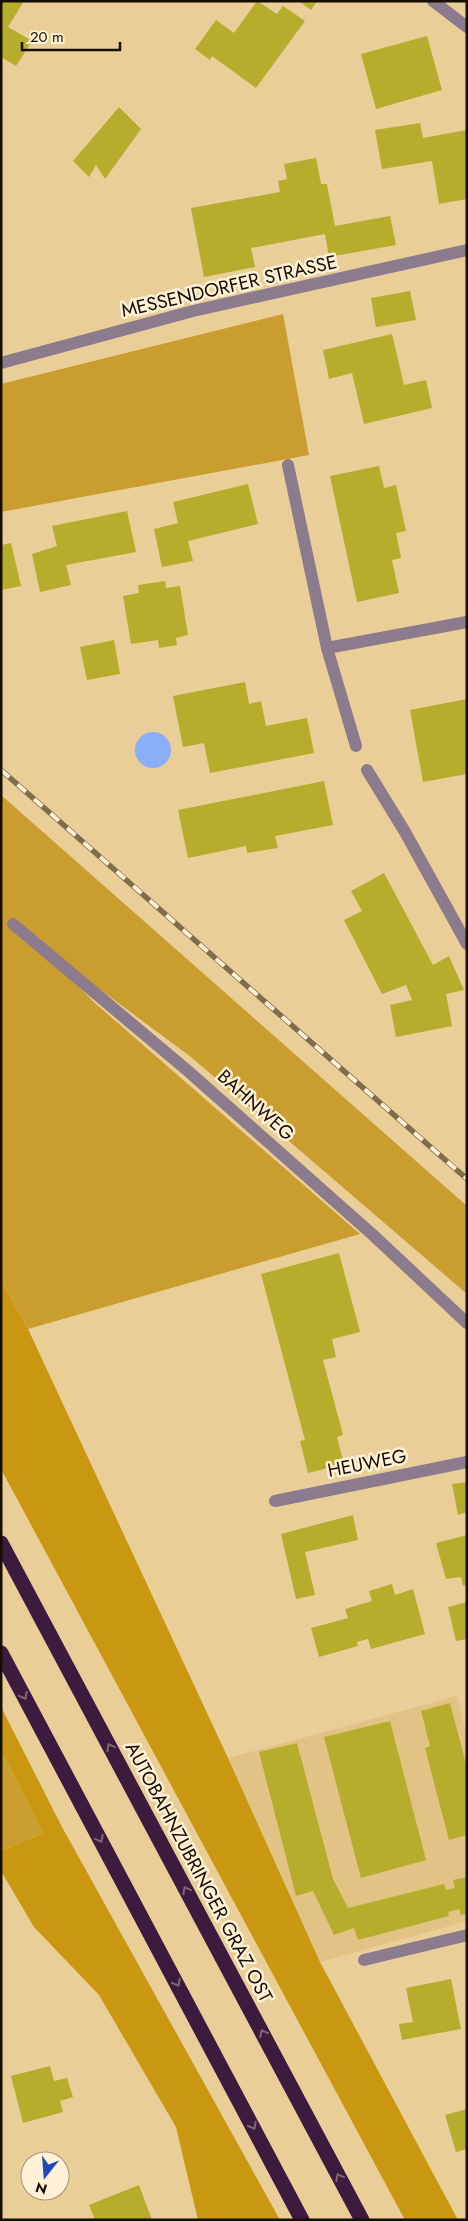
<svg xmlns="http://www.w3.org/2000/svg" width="468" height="2221" font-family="Jost,sans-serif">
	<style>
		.built { fill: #e1c385 }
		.green { fill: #ca9d2f }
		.forest { fill: #c99810 }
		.water { fill: #8baef8 }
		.building { fill: #b7ad2c }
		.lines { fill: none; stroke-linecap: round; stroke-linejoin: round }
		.minor { stroke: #8c7a8d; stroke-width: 12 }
		.highway { stroke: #3c1b3f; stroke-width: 15 }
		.rail-casing { stroke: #7f6d4b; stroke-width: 5.5 }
		.rail { stroke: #fef1d6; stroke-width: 4; stroke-dasharray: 11; stroke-linecap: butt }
		.oneway { stroke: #806674 }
		.labels { text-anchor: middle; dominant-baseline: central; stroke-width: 5; stroke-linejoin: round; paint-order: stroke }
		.street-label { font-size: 19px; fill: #170e00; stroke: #fef1d6 }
	</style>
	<rect width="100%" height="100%" fill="#e9ce98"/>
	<path class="built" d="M457,1696L467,1736V1921L320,1962L228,1758Z"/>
	<g class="green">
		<path d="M283,314L309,455L1,512V384Z"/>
		<path d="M1,795L467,1206V1294L191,1057L28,936L96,1004L360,1234L28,1329L1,1280Z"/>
		<path d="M1,1750L43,1833L1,1851Z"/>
	</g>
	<g class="forest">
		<path d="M1,1280L28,1329L228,1758L320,1962L458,2220H405L1,1469Z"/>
		<path d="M1,1707L62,1827L280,2220H198L176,2127L99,1995L34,1927L1,1871V1851L43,1833L1,1750Z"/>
	</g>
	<circle class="water" cx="153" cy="750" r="18"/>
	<g class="building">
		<path d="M1,1H24L8,27L32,41L16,66L1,57Z"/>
		<path d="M257,1L277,14L283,6L305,21L256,88L212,56L210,60L195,49L216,20L234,33Z"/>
		<path d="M299,1H317L311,10Z"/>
		<path d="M427,36L442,90L376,109L361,54Z"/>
		<path d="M119,107L141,129L105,179L96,165L89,177L73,161Z"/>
		<path d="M420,123L423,138L467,130V199L439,204L432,161L382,169L375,130Z"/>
		<path d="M316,158L321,184H327L335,226L390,216L396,245L329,257L325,234L251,248L255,267L204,277L191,208L280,192L278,181L287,179L284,164Z"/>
		<path d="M410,291L416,320L376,327L371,298Z"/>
		<path d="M392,334L404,385L426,380L432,408L364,424L352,373L329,379L323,350Z"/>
		<path d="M379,466L384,488L396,485L406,531L396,533L401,558L392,560L399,593L357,602L330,476Z"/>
		<path d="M248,484L258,524L188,541L193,561L162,567L154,529L178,523L173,502Z"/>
		<path d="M127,511L136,552L66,565L71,585L40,592L32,554L57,546L52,526Z"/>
		<path d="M11,543L21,586L1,590V545Z"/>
		<path d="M165,581L166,588L180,586L188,635L176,638L177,645L159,648L158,640L131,644L123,596L139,593L138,585Z"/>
		<path d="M114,640L120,674L87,680L80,647Z"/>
		<path d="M245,682L249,704L261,701L266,726L307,718L314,753L210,773L204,743L183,747L173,696Z"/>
		<path d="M467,699V774L423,782L410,710Z"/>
		<path d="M324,781L333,825L275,836L278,848L247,853L246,846L188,858L178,810Z"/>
		<path d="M384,873L433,965L449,956L464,990L446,994L452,1026L396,1037L390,1005L412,1000L406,985L382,994L344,920L362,911L351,891Z"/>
		<path d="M339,1253L360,1332L332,1339L336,1357L323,1360L343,1435L337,1437L344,1464L308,1473L300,1441L305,1440L261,1274Z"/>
		<path d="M467,1482V1512L458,1515L452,1484Z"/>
		<path d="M353,1515L358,1540L305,1552L315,1595L296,1599L281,1534Z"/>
		<path d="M467,1535V1585L463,1586L461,1577L446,1579L436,1543Z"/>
		<path d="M392,1584L395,1595L413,1589L425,1634L371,1649L368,1639L357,1642L358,1646L319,1657L311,1628L348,1618L345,1609L372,1601L369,1591Z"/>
		<path d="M467,1602V1639L456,1641L448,1607Z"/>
		<path d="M450,1703L467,1768V1835L449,1840L425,1748L430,1746L421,1711Z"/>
		<path d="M390,1721L426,1860L361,1878L324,1737Z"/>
		<path d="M297,1743L333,1879L348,1908L444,1884L446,1890L455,1888L453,1880L467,1877V1914L461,1915L459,1909L448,1912L449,1916L358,1940L354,1928L334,1935L313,1891L296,1896L259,1752Z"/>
		<path d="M451,1979L461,2029L402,2040L399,2024L413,2022L406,1988Z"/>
		<path d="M50,2066L54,2081L67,2078L73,2097L60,2101L63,2112L23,2123L11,2076Z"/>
		<path d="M467,2109V2149L456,2152L445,2115Z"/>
		<path d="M139,2185L152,2220H95L89,2205Z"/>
	</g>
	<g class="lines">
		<g class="minor">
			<path d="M433,1L467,27"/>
			<path d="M1,363L193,311L467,250"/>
			<path d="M288,465L327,648L356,746"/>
			<path d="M327,648L467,622"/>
			<path d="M367,770L405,832L467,944"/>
			<path d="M13,924L188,1071L373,1235L467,1323"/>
			<path d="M275,1501L467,1462"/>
			<path d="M364,1960L467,1935"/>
		</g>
		<g class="highway">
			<path d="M1,1543L362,2220"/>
			<path d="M1,1653L302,2220"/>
		</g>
		<g class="rail-casing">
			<path id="rail" d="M1,770L467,1179"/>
		</g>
		<use href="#rail" class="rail"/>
	</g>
	<defs><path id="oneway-chevron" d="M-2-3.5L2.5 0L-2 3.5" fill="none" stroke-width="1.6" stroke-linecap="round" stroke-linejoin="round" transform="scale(1.25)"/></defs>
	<g class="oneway">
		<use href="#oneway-chevron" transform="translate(24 1696) rotate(62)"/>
		<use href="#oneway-chevron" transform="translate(110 1747) rotate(-118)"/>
		<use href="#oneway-chevron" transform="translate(100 1839) rotate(62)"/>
		<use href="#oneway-chevron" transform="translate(186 1890) rotate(-118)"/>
		<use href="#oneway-chevron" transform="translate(177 1983) rotate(62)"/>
		<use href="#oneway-chevron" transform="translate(263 2033) rotate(-118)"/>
		<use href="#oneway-chevron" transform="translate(253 2126) rotate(62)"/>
		<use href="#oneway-chevron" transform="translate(339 2177) rotate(-118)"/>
	</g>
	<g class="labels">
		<g class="street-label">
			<text transform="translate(229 286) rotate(-13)">MESSENDORFER STRASSE</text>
			<text transform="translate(256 1105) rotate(42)">BAHNWEG</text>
			<text transform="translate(367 1463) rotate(-11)">HEUWEG</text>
			<text transform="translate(199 1872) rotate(62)">AUTOBAHNZUBRINGER GRAZ OST</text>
		</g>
	</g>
	<rect width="468" height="2221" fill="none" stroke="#170e00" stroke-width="5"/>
	<g transform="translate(45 2176) rotate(197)"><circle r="24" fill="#fef1d6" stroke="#a29680"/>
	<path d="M0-4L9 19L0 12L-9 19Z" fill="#2149b8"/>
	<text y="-8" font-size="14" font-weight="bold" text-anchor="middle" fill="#170e00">N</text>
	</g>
	<path d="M22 42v8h98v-8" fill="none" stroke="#170e00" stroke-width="2.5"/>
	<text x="30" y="42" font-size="15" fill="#170e00" stroke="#fef1d6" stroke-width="4" paint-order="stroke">20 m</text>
</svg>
